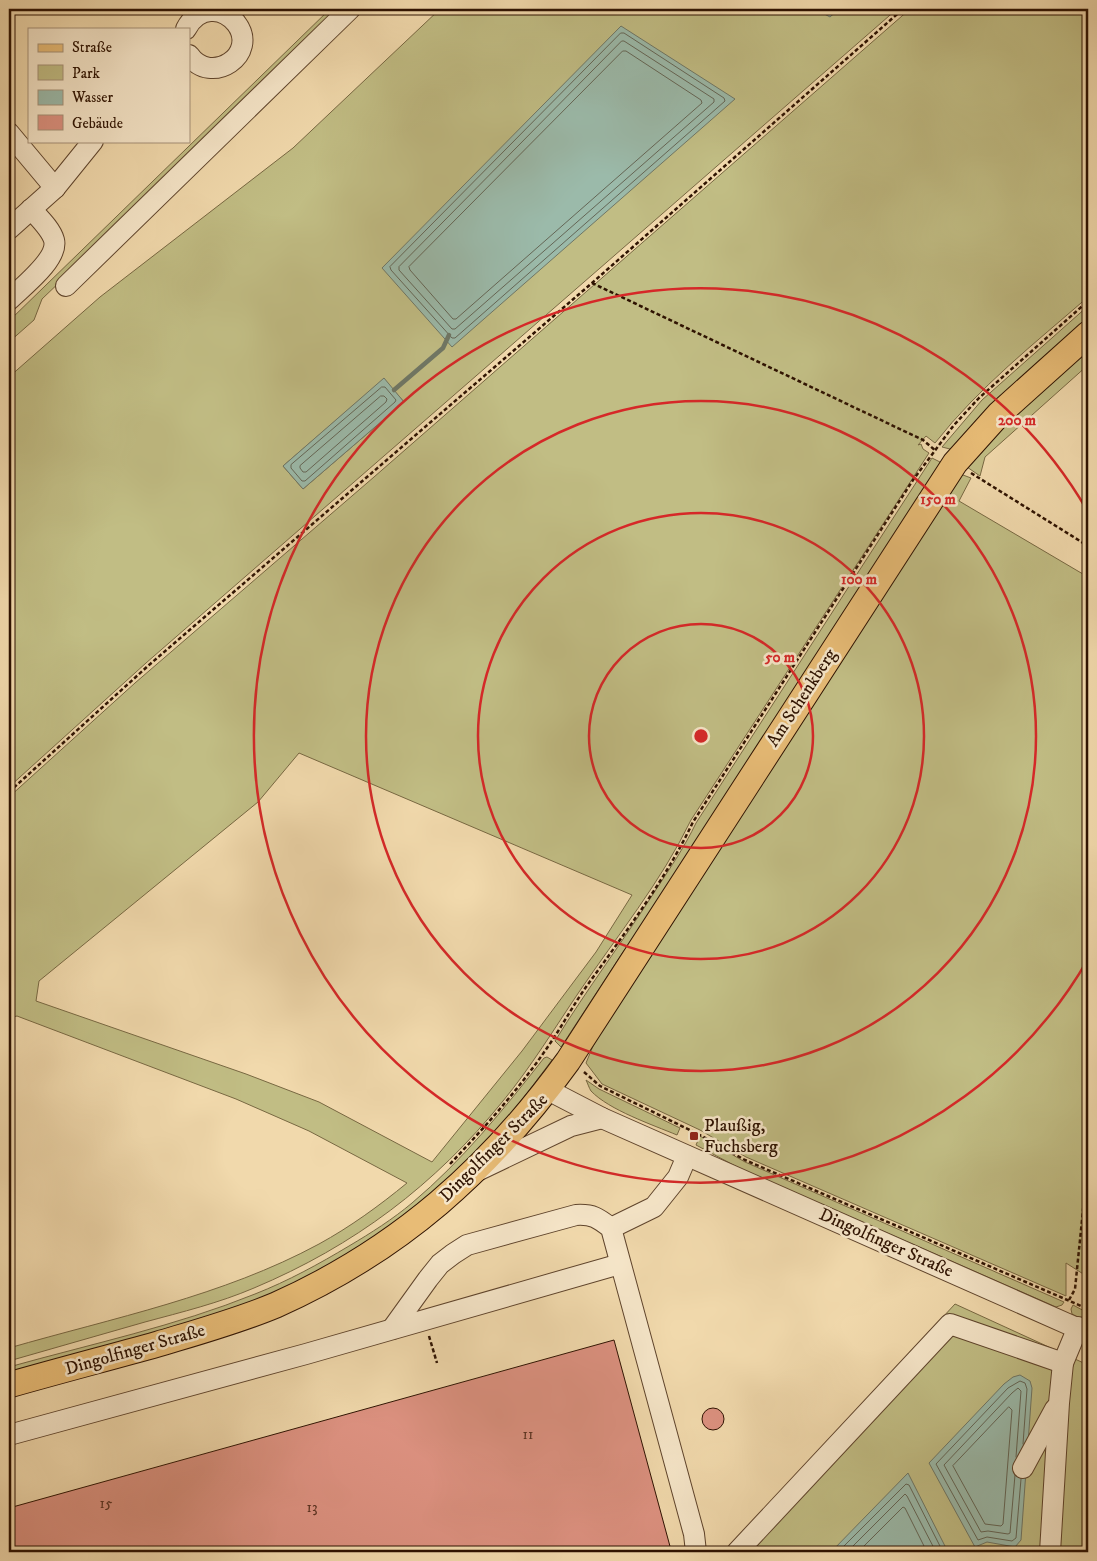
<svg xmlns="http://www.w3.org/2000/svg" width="1097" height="1561" font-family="'IM FELL DW Pica',serif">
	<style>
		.green { fill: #c1bd84; stroke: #786842; fill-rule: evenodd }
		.water { fill: #9bbaaa; stroke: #6f7766 }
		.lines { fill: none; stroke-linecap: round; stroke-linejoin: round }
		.shore { stroke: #646656; stroke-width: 1 }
		.stream { stroke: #6f7766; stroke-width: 4.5 }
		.building { fill: #dc9180; stroke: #2e1201 }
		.minor-casing { stroke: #5f442c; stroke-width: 22 }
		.major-casing { stroke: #2e1201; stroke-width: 27 }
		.path { stroke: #2e1201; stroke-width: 2.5; stroke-dasharray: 4 2.5; stroke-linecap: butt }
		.minor { stroke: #f6e6c9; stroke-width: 20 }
		.major { stroke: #e8bc76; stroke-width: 25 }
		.ring { fill: none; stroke: #d62828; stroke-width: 2.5 }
		.poi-dot { fill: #8f2418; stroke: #f6e6c9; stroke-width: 2 }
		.labels { text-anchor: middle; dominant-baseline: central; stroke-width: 5; stroke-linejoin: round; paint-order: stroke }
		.number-label { font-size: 15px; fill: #5a3221 }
		.street-label { font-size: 18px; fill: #2e1201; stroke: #f6e6c9 }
		.poi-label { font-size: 18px; fill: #2e1201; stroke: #f6e6c9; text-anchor: start }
		.centre { fill: #d62828; stroke: #f6e6c9; stroke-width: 2.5 }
		.ring-label { font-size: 15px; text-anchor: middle; font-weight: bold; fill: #d62828; stroke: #f6e6c9; stroke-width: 5; stroke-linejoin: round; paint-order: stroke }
	</style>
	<rect width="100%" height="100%" fill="#f1d9ac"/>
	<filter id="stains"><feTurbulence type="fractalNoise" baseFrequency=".004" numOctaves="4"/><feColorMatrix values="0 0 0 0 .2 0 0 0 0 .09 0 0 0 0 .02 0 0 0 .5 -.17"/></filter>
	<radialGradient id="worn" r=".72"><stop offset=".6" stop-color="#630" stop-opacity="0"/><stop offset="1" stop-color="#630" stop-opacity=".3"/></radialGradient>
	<g class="green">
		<path d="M330,9H345L42,299L34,320L9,342V321Z"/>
		<path d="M440,9H897L607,262L146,663L9,787V377L100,297L293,148ZM384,379L404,402L303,489L283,466Z"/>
		<path d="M910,9H1088V297C1035,343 979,387 935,443L926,436L918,445L921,444L923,449L929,453L691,820C661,882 617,936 579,992C554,1029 531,1067 503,1101C435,1185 354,1246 254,1288C219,1303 182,1312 145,1322C100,1335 54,1348 9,1361V1348C113,1318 223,1296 319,1244C350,1227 379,1206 407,1183L309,1131L236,1099L17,1016L9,1018V797L135,683L374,477ZM299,753L632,895L596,952L522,1051L432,1162L319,1102L246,1074L36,1001L39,981L258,802Z"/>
		<path d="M1088,306V320L1013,387L954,450L942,447L982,400Z"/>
		<path d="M1088,344V365L985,457L980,476L967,467L968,462Z"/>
		<path d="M932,458L940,462L941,468L642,927L623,952L561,1047L555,1041C587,989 624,940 657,888C671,867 685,846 696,823Z"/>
		<path d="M963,475L971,478L959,501L1088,577V1277L1066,1263V1296L746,1157L700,1130L602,1084L586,1063L593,1046L673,913L955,477Z"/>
		<path d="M547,1057L552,1060L515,1109L476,1154L440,1190L337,1263L239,1309L9,1375V1367C91,1344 176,1326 255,1294C288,1281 319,1264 349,1246C371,1233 393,1219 412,1203C462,1161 503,1110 544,1058Z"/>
		<path d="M586,1080L599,1089L680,1128L677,1135C653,1125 609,1110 591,1091C589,1088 588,1084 586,1080Z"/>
		<path d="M700,1136L745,1162L1064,1302L1062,1305L1056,1307L741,1169L696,1145Z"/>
		<path d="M955,1304L1088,1365V1552H725Z"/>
		<path d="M1073,1305L1088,1313V1322L1072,1314L1071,1309Z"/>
	</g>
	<g class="water">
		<path d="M815,9H839L830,17Z"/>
		<path d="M621,26L735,99L452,347L382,268Z"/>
		<path d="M384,378L404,402L303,489L283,466Z"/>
		<path d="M1020,1375L1030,1381L1032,1388L1021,1540L1015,1547L987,1542L975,1547L929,1463L1004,1384L1013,1377Z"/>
		<path d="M908,1473L948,1552H831Z"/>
	</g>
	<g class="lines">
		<g class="shore">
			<path d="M621,33H624L724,98L725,101L455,338H452L391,270L390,267Z"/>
			<path d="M622,41H624L714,99V102L455,329H452L399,270V267Z"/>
			<path d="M623,51H626L701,100L702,103L456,319H453L410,270L409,267Z"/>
			<path d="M382,387H385L396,400L395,402L305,481H302L291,468V465Z"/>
			<path d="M381,396H384L387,399L386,402L306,472H303L300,468V466Z"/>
			<path d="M1009,1407L1012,1410L1003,1524L1001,1526L985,1524L953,1466Z"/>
			<path d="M1015,1475L1010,1533L1008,1534L988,1531L981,1532L944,1465L1012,1393L1018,1388L1021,1391L1016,1457"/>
			<path d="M1021,1479L1016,1538L1012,1541L987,1537L978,1540L936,1464L1008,1388L1020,1381L1025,1383L1027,1389L1023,1444"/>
			<path d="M838,1552L906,1484L909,1485L943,1552"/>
			<path d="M847,1552L905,1494L907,1496L936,1552"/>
			<path d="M858,1552L903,1507L905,1508L927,1552"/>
		</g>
		<path class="stream" d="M394,390L443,348L449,335"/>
	</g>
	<g class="building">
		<path d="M614,1340L671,1550L662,1552H9V1508Z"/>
		<circle cx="713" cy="1419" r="11"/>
	</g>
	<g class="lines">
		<g class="minor-casing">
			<g id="minor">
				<path d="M186,29C191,19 201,10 213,11C222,11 230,16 236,23C260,54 211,87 189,55"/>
				<path d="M9,133L55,188"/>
				<path d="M9,229L55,188L93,141"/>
				<path d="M66,286L350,9"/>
				<path d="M9,300C22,287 59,259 54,240C51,229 39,218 31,209"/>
				<path d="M548,1090L602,1118L1088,1333"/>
				<path d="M477,1171L571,1126L602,1118"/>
				<path d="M611,1228L654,1207L678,1177L687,1156"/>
				<path d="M392,1329L428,1279L440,1264L453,1254L467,1245L576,1215C593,1214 598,1218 611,1228L694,1534L696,1552"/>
				<path d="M9,1435L306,1354L620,1264"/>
				<path d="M1023,1468L1055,1409"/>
				<path d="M737,1552L950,1324L1063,1363"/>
				<path d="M1050,1552L1059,1403L1063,1363L1078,1327"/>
			</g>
		</g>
		<g class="major-casing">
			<path id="major" d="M9,1385C58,1371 108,1358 158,1344C198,1332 238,1321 276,1305C399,1250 490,1169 568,1061L955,463L999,414L1088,334"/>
		</g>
		<g class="path">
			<path d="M592,283L923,440L936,451"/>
			<path d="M971,473L1088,546"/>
			<path d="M9,792L149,665L592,283L903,9"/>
			<path d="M584,1072L600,1086L698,1134L745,1160L1088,1309"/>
			<path d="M450,1164C485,1127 519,1089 547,1048C561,1028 572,1007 586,987C624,934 665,881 693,822L913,480L954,425L979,398L1088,301"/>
			<path d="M1069,1300L1075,1289L1088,1161"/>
			<path d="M429,1336L437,1363"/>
		</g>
		<use href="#minor" class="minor"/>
		<use href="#major" class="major"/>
	</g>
	<g class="ring">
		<circle cx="701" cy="736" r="112"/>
		<circle cx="701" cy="736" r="223"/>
		<circle cx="701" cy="736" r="335"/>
		<path d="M1088 959A447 447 0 1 1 1088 512"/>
	</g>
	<rect class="poi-dot" x="689" y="1131" width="10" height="10" rx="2.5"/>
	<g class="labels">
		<g class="number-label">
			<text x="528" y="1434">11</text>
			<text x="106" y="1503">15</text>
			<text x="312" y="1507">13</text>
		</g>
		<g class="street-label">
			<text transform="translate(802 698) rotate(-57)">Am Schenkberg</text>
			<text transform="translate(494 1148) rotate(-45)">Dingolfinger Straße</text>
			<text transform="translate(886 1243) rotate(24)">Dingolfinger Straße</text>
			<text transform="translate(135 1350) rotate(-16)">Dingolfinger Straße</text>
		</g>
		<g class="poi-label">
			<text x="704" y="1126">Plaußig,<tspan x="704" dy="21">Fuchsberg</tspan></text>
		</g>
	</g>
	<circle cx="701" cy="736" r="8" class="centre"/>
	<g class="ring-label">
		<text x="1017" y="425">200 m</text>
		<text x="938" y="504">150 m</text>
		<text x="859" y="584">100 m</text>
		<text x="780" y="662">50 m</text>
	</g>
	<rect width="1097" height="1561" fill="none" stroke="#f1d9ac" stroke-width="30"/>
	<rect x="10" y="10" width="1077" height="1541" fill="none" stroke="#2e1201" stroke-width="2.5"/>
	<rect x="15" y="15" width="1067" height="1531" fill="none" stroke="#2e1201"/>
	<rect x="28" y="28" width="162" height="115" fill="#f6e6c9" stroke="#a69179"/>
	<rect x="38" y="44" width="25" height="8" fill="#e8bc76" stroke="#a69179"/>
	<text x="72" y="52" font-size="15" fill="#2e1201">Straße</text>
	<rect x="38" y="65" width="25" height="15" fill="#c1bd84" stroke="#a69179"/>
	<text x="72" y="78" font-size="15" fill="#2e1201">Park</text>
	<rect x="38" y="90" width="25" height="15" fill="#9bbaaa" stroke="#a69179"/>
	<text x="72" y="102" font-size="15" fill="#2e1201">Wasser</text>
	<rect x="38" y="115" width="25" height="15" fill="#dc9180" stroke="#a69179"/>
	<text x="72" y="128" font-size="15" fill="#2e1201">Gebäude</text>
	<rect width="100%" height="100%" filter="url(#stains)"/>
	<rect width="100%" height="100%" fill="url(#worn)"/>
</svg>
